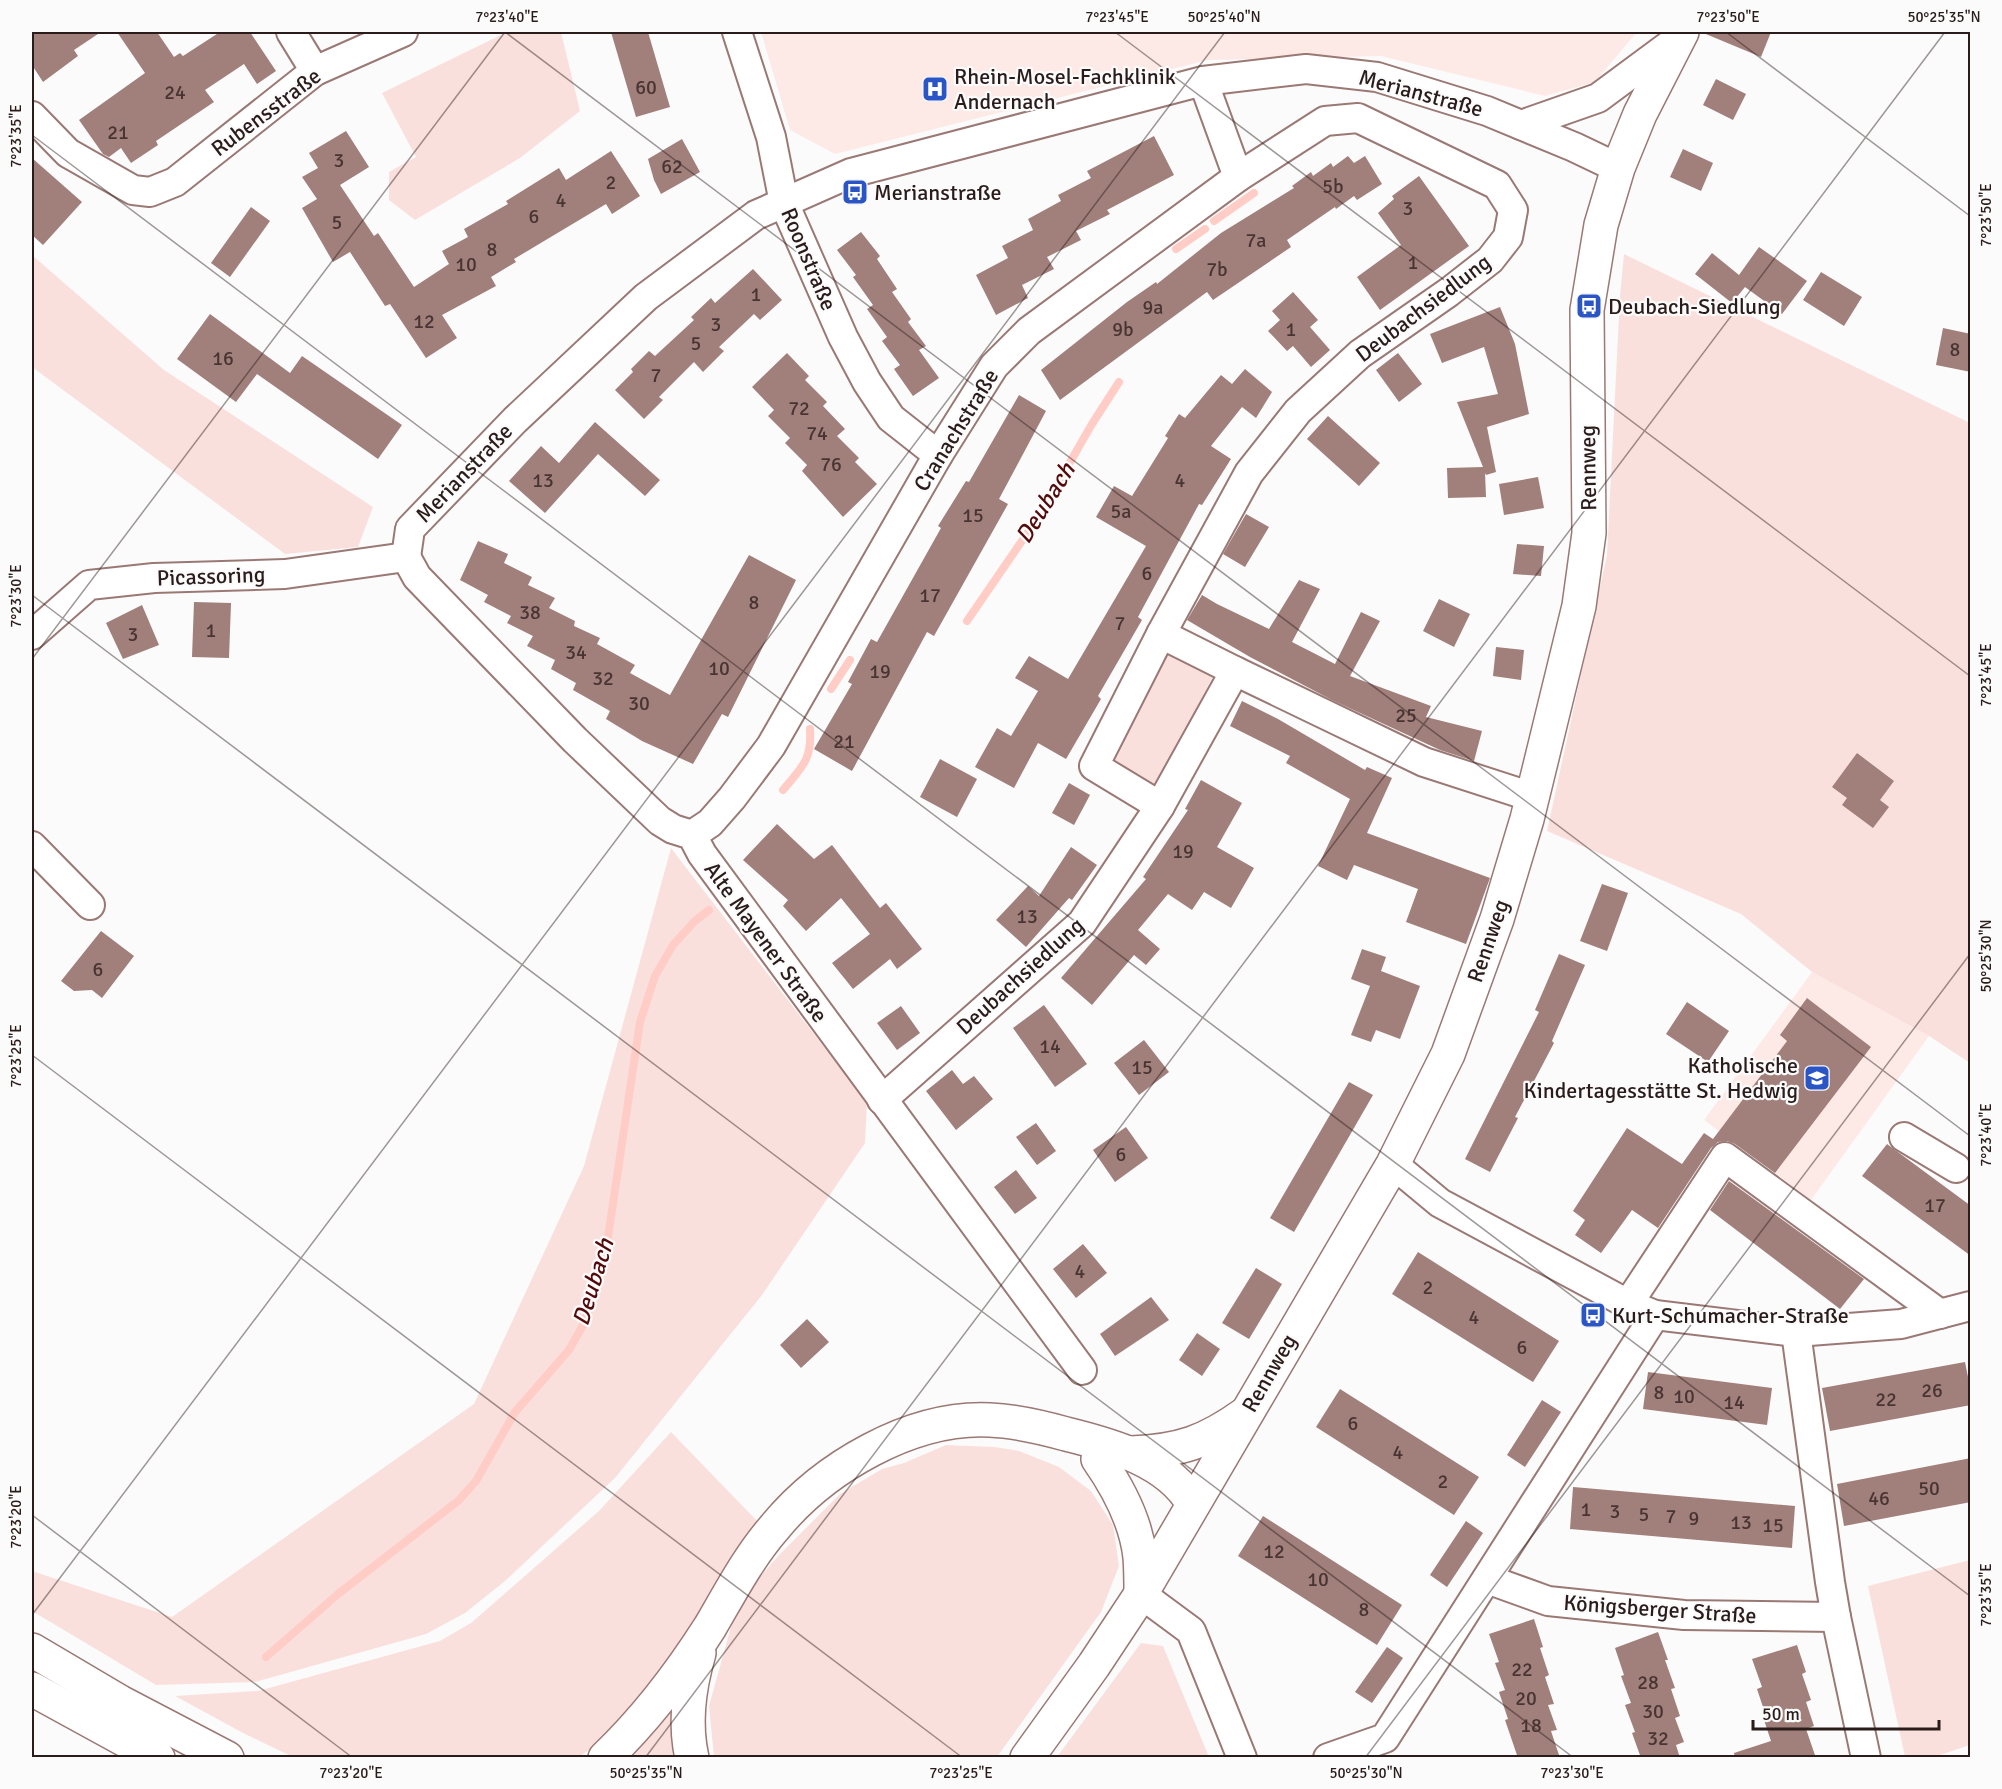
<svg xmlns="http://www.w3.org/2000/svg" width="2002" height="1789" font-family="Signika,sans-serif">
	<style>
		.built { fill: #fdeae7 }
		.green { fill: #fae0dd }
		.lines { fill: none; stroke-linecap: round; stroke-linejoin: round }
		.stream { stroke: #ffccc6; stroke-width: 8 }
		.building { fill: #a17f7b }
		.street-casing { stroke: #9a7975; stroke-width: 32 }
		.secondary-casing { stroke: #9a7975; stroke-width: 36 }
		.highway-casing { stroke: #9a7975; stroke-width: 36 }
		.street { stroke: #fff; stroke-width: 28 }
		.secondary { stroke: #fff; stroke-width: 33 }
		.highway { stroke: #fff; stroke-width: 33 }
		.ticks { fill: none; stroke: #2a1c1b; stroke-width: 1.5; stroke-opacity: 0.45 }
		.labels { text-anchor: middle; dominant-baseline: central; stroke-width: 4.5; stroke-linejoin: round; paint-order: stroke }
		.number-label { font-size: 20px; fill: #483533 }
		.poi-label { font-size: 22px; fill: #2a1c1b; stroke: #fbfbfb; text-anchor: start }
		.street-label { font-size: 22px; fill: #2a1c1b; stroke: #fbfbfb }
		.water-label { font-size: 24px; font-style: italic; fill: #520a0b; stroke: #fbfbfb }
		.neatline { fill: none; stroke: #2a1c1b; stroke-width: 2 }
		.ticks-label { font-size: 15px; text-anchor: middle; fill: #2a1c1b }
	</style>
	<rect width="100%" height="100%" fill="#fbfbfb"/>
	<g class="built">
		<path d="M761,32H1637L1595,82L1545,96L1381,56L1208,60L835,154L790,130Z"/>
		<path d="M1812,972L1929,1036L1811,1200L1704,1120Z"/>
	</g>
	<g class="green">
		<path d="M507,32H561L580,111L520,158L415,220L389,200V172L416,157L382,93Z"/>
		<path d="M1624,254L1970,423V1063L1929,1036L1812,972L1741,914L1547,831L1607,555L1620,296Z"/>
		<path d="M32,255L164,370L373,507L358,547L285,554L32,367Z"/>
		<path d="M1165,651L1213,676L1157,785L1109,761Z"/>
		<path d="M671,848L867,1103L865,1143L762,1295L615,1478L505,1581L465,1613L426,1634L255,1682L156,1685L32,1611V1571L172,1617L474,1404L584,1166Z"/>
		<path d="M671,1432L759,1523L658,1674L606,1738L579,1757H293L245,1734L175,1696L258,1691L440,1641L471,1623L599,1511Z"/>
		<path d="M946,1445L995,1447L1019,1451L1059,1467L1091,1491L1113,1525L1119,1566L1101,1612L997,1757H714L709,1706L732,1623L752,1586L780,1554L840,1494L882,1469L904,1463Z"/>
		<path d="M1970,1560V1745L1934,1757H1905L1868,1586Z"/>
		<path d="M1141,1643L1163,1646L1209,1757H1057Z"/>
		<path d="M687,1673L684,1757L618,1758Z"/>
	</g>
	<g class="lines">
		<g class="stream">
			<path d="M1214,221L1254,193"/>
			<path d="M1176,249L1205,229"/>
			<path d="M967,621L1039,516L1092,424L1119,382"/>
			<path d="M831,689L850,660"/>
			<path d="M783,790C802,767 812,760 810,729"/>
			<path d="M266,1657L338,1594L458,1501L476,1481L515,1412L569,1350L582,1327L591,1305L608,1237L640,1022L655,976L673,945L695,921L709,910"/>
		</g>
	</g>
	<g class="building">
		<path d="M32,32H101L74,50L78,56L43,82L32,65Z"/>
		<path d="M117,32H157L174,57L180,53L183,56L220,32H250L276,71L257,84L244,64L205,90L214,102L156,141L158,145L131,163L121,148L109,157L103,154L79,120L145,73Z"/>
		<path d="M611,32H648L670,107L636,117Z"/>
		<path d="M1701,32H1771L1761,57Z"/>
		<path d="M1716,79L1746,94L1733,120L1703,105Z"/>
		<path d="M346,131L369,167L340,185L374,236L378,233L414,287L449,264L442,251L468,237L464,229L508,204L506,201L559,168L566,180L611,151L640,196L612,214L606,204L514,259L516,262L491,277L496,286L442,315L457,338L426,358L390,304L385,306L350,252L333,262L302,208L317,199L302,177L318,168L309,153Z"/>
		<path d="M1154,136L1174,175L1107,210L1110,214L1076,231L1081,240L1047,257L1054,269L1022,285L1028,298L996,315L976,275L1008,258L1002,246L1033,230L1028,219L1061,201L1058,195L1091,178L1087,171Z"/>
		<path d="M682,139L700,172L661,194L654,180L648,159Z"/>
		<path d="M1683,149L1713,163L1701,191L1670,177Z"/>
		<path d="M1348,156L1354,163L1365,156L1382,184L1357,200L1354,196L1336,209L1335,207L1287,240L1291,247L1213,300L1207,292L1060,400L1041,370L1127,302L1156,282L1157,284L1221,233L1294,188L1292,186L1311,172L1313,176L1331,163L1333,167Z"/>
		<path d="M32,158L82,202L43,245L32,235Z"/>
		<path d="M1419,176L1469,246L1380,310L1357,277L1401,245L1378,213L1394,199L1392,196Z"/>
		<path d="M251,207L270,221L230,277L211,263Z"/>
		<path d="M861,232L880,256L877,259L897,289L892,292L911,319L908,322L926,346L919,350L939,378L913,396L894,369L900,365L882,341L887,337L867,309L873,305L853,277L856,275L837,250Z"/>
		<path d="M1759,247L1807,281L1782,314L1745,287L1732,303L1695,274L1712,253L1739,275Z"/>
		<path d="M753,269L782,300L760,320L754,314L719,347L724,351L703,372L694,362L659,397L663,400L644,419L615,390L633,372L631,369L649,351L655,356L694,320L691,317L711,298L715,303Z"/>
		<path d="M1821,272L1862,297L1844,326L1803,300Z"/>
		<path d="M1293,292L1318,320L1310,327L1330,350L1311,367L1293,346L1287,351L1268,331L1280,320L1272,311Z"/>
		<path d="M1500,307L1515,344L1529,414L1487,427L1496,472L1486,475L1485,473L1486,497L1448,498L1447,468L1483,467L1457,402L1498,394L1484,347L1442,363L1430,334Z"/>
		<path d="M210,314L290,373L302,356L402,425L378,459L257,374L236,402L177,359Z"/>
		<path d="M1943,328L1971,334V372L1936,365Z"/>
		<path d="M787,353L809,376L805,380L827,402L823,406L845,429L837,436L859,458L855,462L877,484L843,517L802,471L807,465L785,443L790,438L768,416L774,410L752,387Z"/>
		<path d="M1398,353L1422,384L1399,402L1376,370Z"/>
		<path d="M1245,369L1272,392L1256,418L1242,407L1211,446L1231,459L1202,505L1199,504L1138,617L1142,620L1098,696L1101,699L1066,759L1038,743L1014,788L975,767L997,728L1011,736L1038,691L1015,678L1029,656L1068,679L1146,546L1096,517L1114,486L1132,496L1168,438L1165,436L1179,414L1185,418L1221,375L1232,384Z"/>
		<path d="M1019,395L1046,411L999,499L1008,504L934,636L927,632L852,771L814,749L852,684L848,682L871,639L877,642L941,528L938,526L966,481L969,482Z"/>
		<path d="M1328,416L1380,463L1359,486L1307,439Z"/>
		<path d="M595,422L660,480L645,496L598,454L545,513L509,481L541,446L559,463Z"/>
		<path d="M1538,477L1544,508L1504,515L1499,484Z"/>
		<path d="M1246,514L1269,527L1245,567L1223,554Z"/>
		<path d="M478,541L508,554L504,563L532,577L528,585L555,598L549,608L575,621L574,626L600,638L597,644L635,665L630,673L670,695L749,555L796,580L728,717L722,714L693,764L642,741L606,719L610,711L573,690L576,683L551,669L555,660L527,646L533,636L507,623L511,616L484,602L488,595L460,580Z"/>
		<path d="M1517,544L1544,546L1541,576L1513,574Z"/>
		<path d="M1299,580L1320,589L1292,642L1335,664L1361,612L1380,621L1350,676L1431,706L1426,717L1482,731L1474,761L1440,750L1332,700L1250,657L1187,620L1202,595L1217,604L1269,629Z"/>
		<path d="M1439,599L1470,614L1454,647L1423,631Z"/>
		<path d="M194,602L231,603L229,658L192,657Z"/>
		<path d="M142,605L159,645L123,659L106,623Z"/>
		<path d="M1496,647L1524,650L1521,680L1493,676Z"/>
		<path d="M1242,701L1278,719L1365,770L1367,767L1392,778L1367,833L1490,878L1466,944L1406,922L1418,889L1354,865L1347,880L1318,866L1350,799L1286,763L1290,756L1230,726Z"/>
		<path d="M1857,753L1894,781L1880,800L1889,807L1873,828L1842,805L1847,798L1832,787Z"/>
		<path d="M940,759L977,779L957,817L920,797Z"/>
		<path d="M1201,780L1242,803L1217,847L1254,868L1231,908L1204,892L1192,910L1168,894L1138,930L1160,949L1146,965L1134,955L1092,1005L1061,978L1146,879L1143,877L1188,810L1185,809Z"/>
		<path d="M1069,783L1090,795L1074,825L1052,813Z"/>
		<path d="M777,824L814,859L832,845L880,908L886,903L922,949L897,969L890,959L853,989L832,963L870,934L841,898L806,931L783,906L788,900L743,860Z"/>
		<path d="M1071,847L1097,865L1072,900L1069,898L1026,947L996,920L1028,886L1039,896Z"/>
		<path d="M1602,884L1628,893L1607,951L1580,941Z"/>
		<path d="M101,931L134,956L102,998L92,990L74,991L61,981Z"/>
		<path d="M1362,949L1386,957L1381,971L1420,986L1400,1039L1376,1030L1371,1042L1351,1035L1370,986L1351,979Z"/>
		<path d="M1559,954L1585,965L1552,1041L1554,1043L1515,1117L1518,1118L1490,1172L1465,1159L1539,1012L1535,1010Z"/>
		<path d="M1807,998L1871,1047L1775,1173L1735,1144L1727,1141L1718,1142L1711,1148L1658,1228L1632,1210L1601,1253L1575,1235L1585,1220L1573,1211L1627,1128L1682,1164L1704,1133L1713,1139L1787,1041L1780,1035Z"/>
		<path d="M1687,1002L1729,1031L1708,1062L1666,1034Z"/>
		<path d="M1044,1005L1087,1064L1055,1087L1013,1028Z"/>
		<path d="M901,1006L920,1033L897,1050L877,1023Z"/>
		<path d="M1144,1040L1169,1072L1139,1095L1114,1063Z"/>
		<path d="M952,1070L963,1084L974,1076L993,1099L956,1130L926,1091Z"/>
		<path d="M1349,1082L1373,1095L1294,1232L1270,1218Z"/>
		<path d="M1036,1123L1056,1151L1037,1165L1016,1137Z"/>
		<path d="M1126,1127L1148,1158L1115,1182L1093,1150Z"/>
		<path d="M1887,1144L1971,1206V1256L1862,1176Z"/>
		<path d="M1016,1170L1037,1198L1015,1214L994,1187Z"/>
		<path d="M1729,1181L1864,1279L1840,1309L1710,1210Z"/>
		<path d="M1083,1244L1107,1273L1076,1298L1053,1269Z"/>
		<path d="M1418,1252L1559,1341L1533,1382L1392,1294Z"/>
		<path d="M1256,1268L1282,1284L1249,1339L1222,1323Z"/>
		<path d="M1151,1297L1169,1320L1115,1356L1100,1334Z"/>
		<path d="M807,1319L829,1342L801,1368L780,1345Z"/>
		<path d="M1197,1333L1220,1349L1202,1376L1179,1360Z"/>
		<path d="M1965,1362L1971,1392V1405L1830,1431L1822,1388Z"/>
		<path d="M1648,1372L1772,1388L1767,1425L1643,1409Z"/>
		<path d="M1340,1389L1479,1477L1454,1515L1316,1427Z"/>
		<path d="M1542,1400L1561,1412L1525,1467L1507,1455Z"/>
		<path d="M1971,1458V1502L1844,1526L1837,1484Z"/>
		<path d="M1573,1487L1795,1506L1792,1548L1570,1529Z"/>
		<path d="M1263,1516L1402,1605L1377,1645L1238,1556Z"/>
		<path d="M1466,1521L1483,1533L1447,1587L1430,1575Z"/>
		<path d="M1534,1619L1543,1647L1540,1648L1549,1675L1545,1677L1554,1704L1548,1705L1557,1730L1551,1731L1560,1758H1518L1505,1720L1508,1719L1499,1692L1505,1690L1495,1663L1499,1662L1489,1634Z"/>
		<path d="M1658,1632L1668,1660H1665L1675,1688L1671,1689L1680,1716L1675,1718L1684,1742L1676,1745L1680,1758H1641L1632,1733L1635,1732L1625,1705L1631,1703L1621,1676L1624,1675L1615,1648Z"/>
		<path d="M1797,1645L1806,1672L1802,1674L1811,1700L1806,1702L1814,1726L1806,1729L1816,1758H1735L1734,1753L1771,1741L1763,1717L1766,1716L1757,1689L1762,1687L1752,1659Z"/>
		<path d="M1387,1647L1403,1658L1372,1703L1355,1692Z"/>
	</g>
	<g class="lines">
		<g class="street-casing">
			<g id="street">
				<path d="M291,32L315,71"/>
				<path d="M737,32L771,137L784,203L843,337L867,382L891,418L938,455"/>
				<path d="M32,116L68,153L133,190L150,192L175,182L315,71L403,32"/>
				<path d="M1521,125L1598,98L1679,38"/>
				<path d="M406,557L410,529L515,420L646,297L756,215L851,173L1203,81L1306,69L1377,77L1487,111L1574,147L1618,168"/>
				<path d="M406,557L417,577L575,740L660,821L673,829L692,835L702,854L1082,1370"/>
				<path d="M32,635L89,585L154,578L285,574L406,557"/>
				<path d="M1235,671L1424,762L1532,797"/>
				<path d="M1160,806L1094,766L1161,634"/>
				<path d="M692,835L710,823L732,798L771,746L938,455L994,366L1029,331L1238,177L1203,81"/>
				<path d="M32,846L90,905"/>
				<path d="M882,1100L1082,923L1160,806L1235,671L1161,634L1249,473L1298,411L1360,354L1449,292L1490,260L1508,237L1513,210L1497,185L1358,118L1325,121L1238,177"/>
				<path d="M1904,1137L1956,1168"/>
				<path d="M1393,1164L1440,1203L1628,1304L1655,1315L1796,1332L1901,1324L1970,1306"/>
				<path d="M1628,1304L1725,1157L1940,1314"/>
				<path d="M1487,1579L1548,1601L1684,1615L1836,1617L1830,1582L1796,1332"/>
				<path d="M1141,1594L1191,1631L1242,1758"/>
				<path d="M1836,1617L1866,1758"/>
				<path d="M1328,1758L1385,1738L1655,1315"/>
			</g>
		</g>
		<g class="secondary-casing">
			<path id="secondary" d="M1027,1758L1094,1665L1141,1594L1393,1164L1448,1054L1497,919L1527,819L1579,606L1589,533L1587,310L1601,225L1618,168L1640,114L1682,32"/>
		</g>
		<g class="highway-casing">
			<g id="highway">
				<path d="M1131,1453C1180,1451 1206,1442 1245,1414"/>
				<path d="M1098,1459C1119,1489 1136,1521 1140,1557C1141,1569 1141,1582 1141,1594"/>
				<path d="M32,1650L120,1702L227,1758"/>
				<path d="M32,1689L158,1758"/>
				<path d="M605,1758C646,1719 680,1674 710,1627C730,1593 748,1558 774,1528C823,1468 911,1416 990,1420C1016,1421 1041,1427 1066,1434C1111,1445 1169,1461 1193,1504"/>
				<path d="M692,1758C684,1723 689,1687 699,1653"/>
			</g>
		</g>
		<use href="#street" class="street"/>
		<use href="#secondary" class="secondary"/>
		<use href="#highway" class="highway"/>
	</g>
	<path class="ticks" d="M505,32L1970,1136M1115,32L1970,676M1726,32L1970,216M32,135L1970,1596M32,595L1574,1758M32,659L505,32M32,1055L963,1758M32,1515L353,1758M32,1615L1225,32M645,1758L1945,32M1365,1758L1970,954"/>
	<defs>
		<g id="hospital-square" transform="scale(1.35)"><rect x="-9" y="-9" width="18" height="18" rx="4" fill="#2b54c4" stroke="#fbfbfb"/><path d="M-5-5h3v3.5h4V-5h3V5h-3V1.5h-4V5h-3Z" fill="#fff"/></g>
		<g id="bus-square" transform="scale(1.35)"><rect x="-9" y="-9" width="18" height="18" rx="4" fill="#2b54c4" stroke="#fbfbfb"/><path d="M-5-6H5V4H4V6H2V4H-2V6H-4V4H-5ZM-3.5-4V0h7V-4ZM-3.5 1.2v1.5H-2V1.2ZM2 1.2v1.5H3.5V1.2Z" fill="#fff"/></g>
		<g id="school-square" transform="scale(1.35)"><rect x="-9" y="-9" width="18" height="18" rx="4" fill="#2b54c4" stroke="#fbfbfb"/><path d="M0-5L7-2L0 1L-7-2ZM-4 1L0 2.5L4 1V4Q0 6-4 4Z" fill="#fff"/></g>
	</defs>
	<g fill-rule="evenodd">
		<use href="#hospital-square" x="935" y="89"/>
		<use href="#bus-square" x="855" y="192"/>
		<use href="#bus-square" x="1589" y="306"/>
		<use href="#school-square" x="1817" y="1078"/>
		<use href="#bus-square" x="1593" y="1315"/>
	</g>
	<g class="labels">
		<g class="number-label">
			<text x="646" y="87">60</text>
			<text x="175" y="92">24</text>
			<text x="118" y="132">21</text>
			<text x="339" y="160">3</text>
			<text x="672" y="166">62</text>
			<text x="611" y="182">2</text>
			<text x="1333" y="186">5b</text>
			<text x="561" y="200">4</text>
			<text x="1408" y="208">3</text>
			<text x="534" y="216">6</text>
			<text x="337" y="222">5</text>
			<text x="1256" y="240">7a</text>
			<text x="492" y="249">8</text>
			<text x="1413" y="262">1</text>
			<text x="466" y="264">10</text>
			<text x="1217" y="269">7b</text>
			<text x="756" y="294">1</text>
			<text x="1153" y="307">9a</text>
			<text x="424" y="321">12</text>
			<text x="716" y="324">3</text>
			<text x="1123" y="329">9b</text>
			<text x="1291" y="329">1</text>
			<text x="696" y="343">5</text>
			<text x="1955" y="349">8</text>
			<text x="223" y="358">16</text>
			<text x="656" y="375">7</text>
			<text x="799" y="408">72</text>
			<text x="817" y="433">74</text>
			<text x="831" y="464">76</text>
			<text x="543" y="480">13</text>
			<text x="1180" y="480">4</text>
			<text x="1121" y="511">5a</text>
			<text x="973" y="515">15</text>
			<text x="1147" y="573">6</text>
			<text x="930" y="595">17</text>
			<text x="754" y="602">8</text>
			<text x="530" y="612">38</text>
			<text x="1120" y="623">7</text>
			<text x="211" y="630">1</text>
			<text x="133" y="634">3</text>
			<text x="576" y="652">34</text>
			<text x="719" y="668">10</text>
			<text x="880" y="671">19</text>
			<text x="603" y="678">32</text>
			<text x="639" y="703">30</text>
			<text x="1406" y="715">25</text>
			<text x="844" y="741">21</text>
			<text x="1183" y="851">19</text>
			<text x="1027" y="916">13</text>
			<text x="98" y="969">6</text>
			<text x="1050" y="1046">14</text>
			<text x="1142" y="1067">15</text>
			<text x="1121" y="1154">6</text>
			<text x="1935" y="1205">17</text>
			<text x="1080" y="1271">4</text>
			<text x="1428" y="1287">2</text>
			<text x="1474" y="1317">4</text>
			<text x="1522" y="1347">6</text>
			<text x="1932" y="1390">26</text>
			<text x="1659" y="1392">8</text>
			<text x="1684" y="1396">10</text>
			<text x="1886" y="1399">22</text>
			<text x="1734" y="1402">14</text>
			<text x="1353" y="1423">6</text>
			<text x="1398" y="1452">4</text>
			<text x="1443" y="1481">2</text>
			<text x="1929" y="1488">50</text>
			<text x="1879" y="1498">46</text>
			<text x="1586" y="1509">1</text>
			<text x="1615" y="1511">3</text>
			<text x="1644" y="1514">5</text>
			<text x="1671" y="1516">7</text>
			<text x="1694" y="1518">9</text>
			<text x="1741" y="1522">13</text>
			<text x="1773" y="1525">15</text>
			<text x="1274" y="1551">12</text>
			<text x="1318" y="1579">10</text>
			<text x="1364" y="1609">8</text>
			<text x="1522" y="1669">22</text>
			<text x="1648" y="1682">28</text>
			<text x="1526" y="1698">20</text>
			<text x="1653" y="1711">30</text>
			<text x="1531" y="1725">18</text>
			<text x="1658" y="1738">32</text>
		</g>
		<g class="poi-label">
			<text x="954" y="76">Rhein-Mosel-Fachklinik<tspan x="954" dy="25">Andernach</tspan></text>
			<text x="874" y="192">Merianstraße</text>
			<text x="1608" y="306">Deubach-Siedlung</text>
			<text x="1798" y="1065" text-anchor="end">Katholische<tspan x="1798" dy="25">Kindertagesstätte St. Hedwig</tspan></text>
			<text x="1612" y="1315">Kurt-Schumacher-Straße</text>
		</g>
		<g class="street-label">
			<text transform="translate(1421 93) rotate(15)">Merianstraße</text>
			<text transform="translate(266 112) rotate(-37)">Rubensstraße</text>
			<text transform="translate(809 259) rotate(67)">Roonstraße</text>
			<text transform="translate(1423 308) rotate(-37)">Deubachsiedlung</text>
			<text transform="translate(956 430) rotate(-58)">Cranachstraße</text>
			<text transform="translate(1588 468) rotate(-91)">Rennweg</text>
			<text transform="translate(464 473) rotate(-46)">Merianstraße</text>
			<text transform="translate(211 576) rotate(-2)">Picassoring</text>
			<text transform="translate(1488 941) rotate(-71)">Rennweg</text>
			<text transform="translate(766 942) rotate(54)">Alte Mayener Straße</text>
			<text transform="translate(1020 976) rotate(-42)">Deubachsiedlung</text>
			<text transform="translate(1269 1373) rotate(-60)">Rennweg</text>
			<text transform="translate(1660 1609) rotate(4)">Königsberger Straße</text>
		</g>
		<g class="water-label">
			<text transform="translate(1045 503) rotate(-58)">Deubach</text>
			<text transform="translate(593 1282) rotate(-73)">Deubach</text>
		</g>
	</g>
	<rect width="2002" height="1789" fill="none" stroke="#fbfbfb" stroke-width="66"/>
	<path d="M1753 1720v9h186v-9" fill="none" stroke="#2a1c1b" stroke-width="3"/>
	<text x="1762" y="1720" font-size="18" fill="#2a1c1b" stroke="#fbfbfb" stroke-width="4.5" paint-order="stroke">50 m</text>
	<rect x="33" y="33" width="1936" height="1723" class="neatline"/>
	<g class="ticks-label">
		<text x="507" y="22">7°23'40"E</text>
		<text x="1117" y="22">7°23'45"E</text>
		<text x="1224" y="22">50°25'40"N</text>
		<text x="1728" y="22">7°23'50"E</text>
		<text x="1944" y="22">50°25'35"N</text>
		<text transform="translate(16 136) rotate(-90)" y="5">7°23'35"E</text>
		<text transform="translate(1986 215) rotate(-90)" y="5">7°23'50"E</text>
		<text transform="translate(16 596) rotate(-90)" y="5">7°23'30"E</text>
		<text transform="translate(1986 675) rotate(-90)" y="5">7°23'45"E</text>
		<text transform="translate(1986 956) rotate(-90)" y="5">50°25'30"N</text>
		<text transform="translate(16 1056) rotate(-90)" y="5">7°23'25"E</text>
		<text transform="translate(1986 1135) rotate(-90)" y="5">7°23'40"E</text>
		<text transform="translate(16 1517) rotate(-90)" y="5">7°23'20"E</text>
		<text transform="translate(1986 1595) rotate(-90)" y="5">7°23'35"E</text>
		<text x="351" y="1778">7°23'20"E</text>
		<text x="646" y="1778">50°25'35"N</text>
		<text x="961" y="1778">7°23'25"E</text>
		<text x="1366" y="1778">50°25'30"N</text>
		<text x="1572" y="1778">7°23'30"E</text>
	</g>
</svg>
